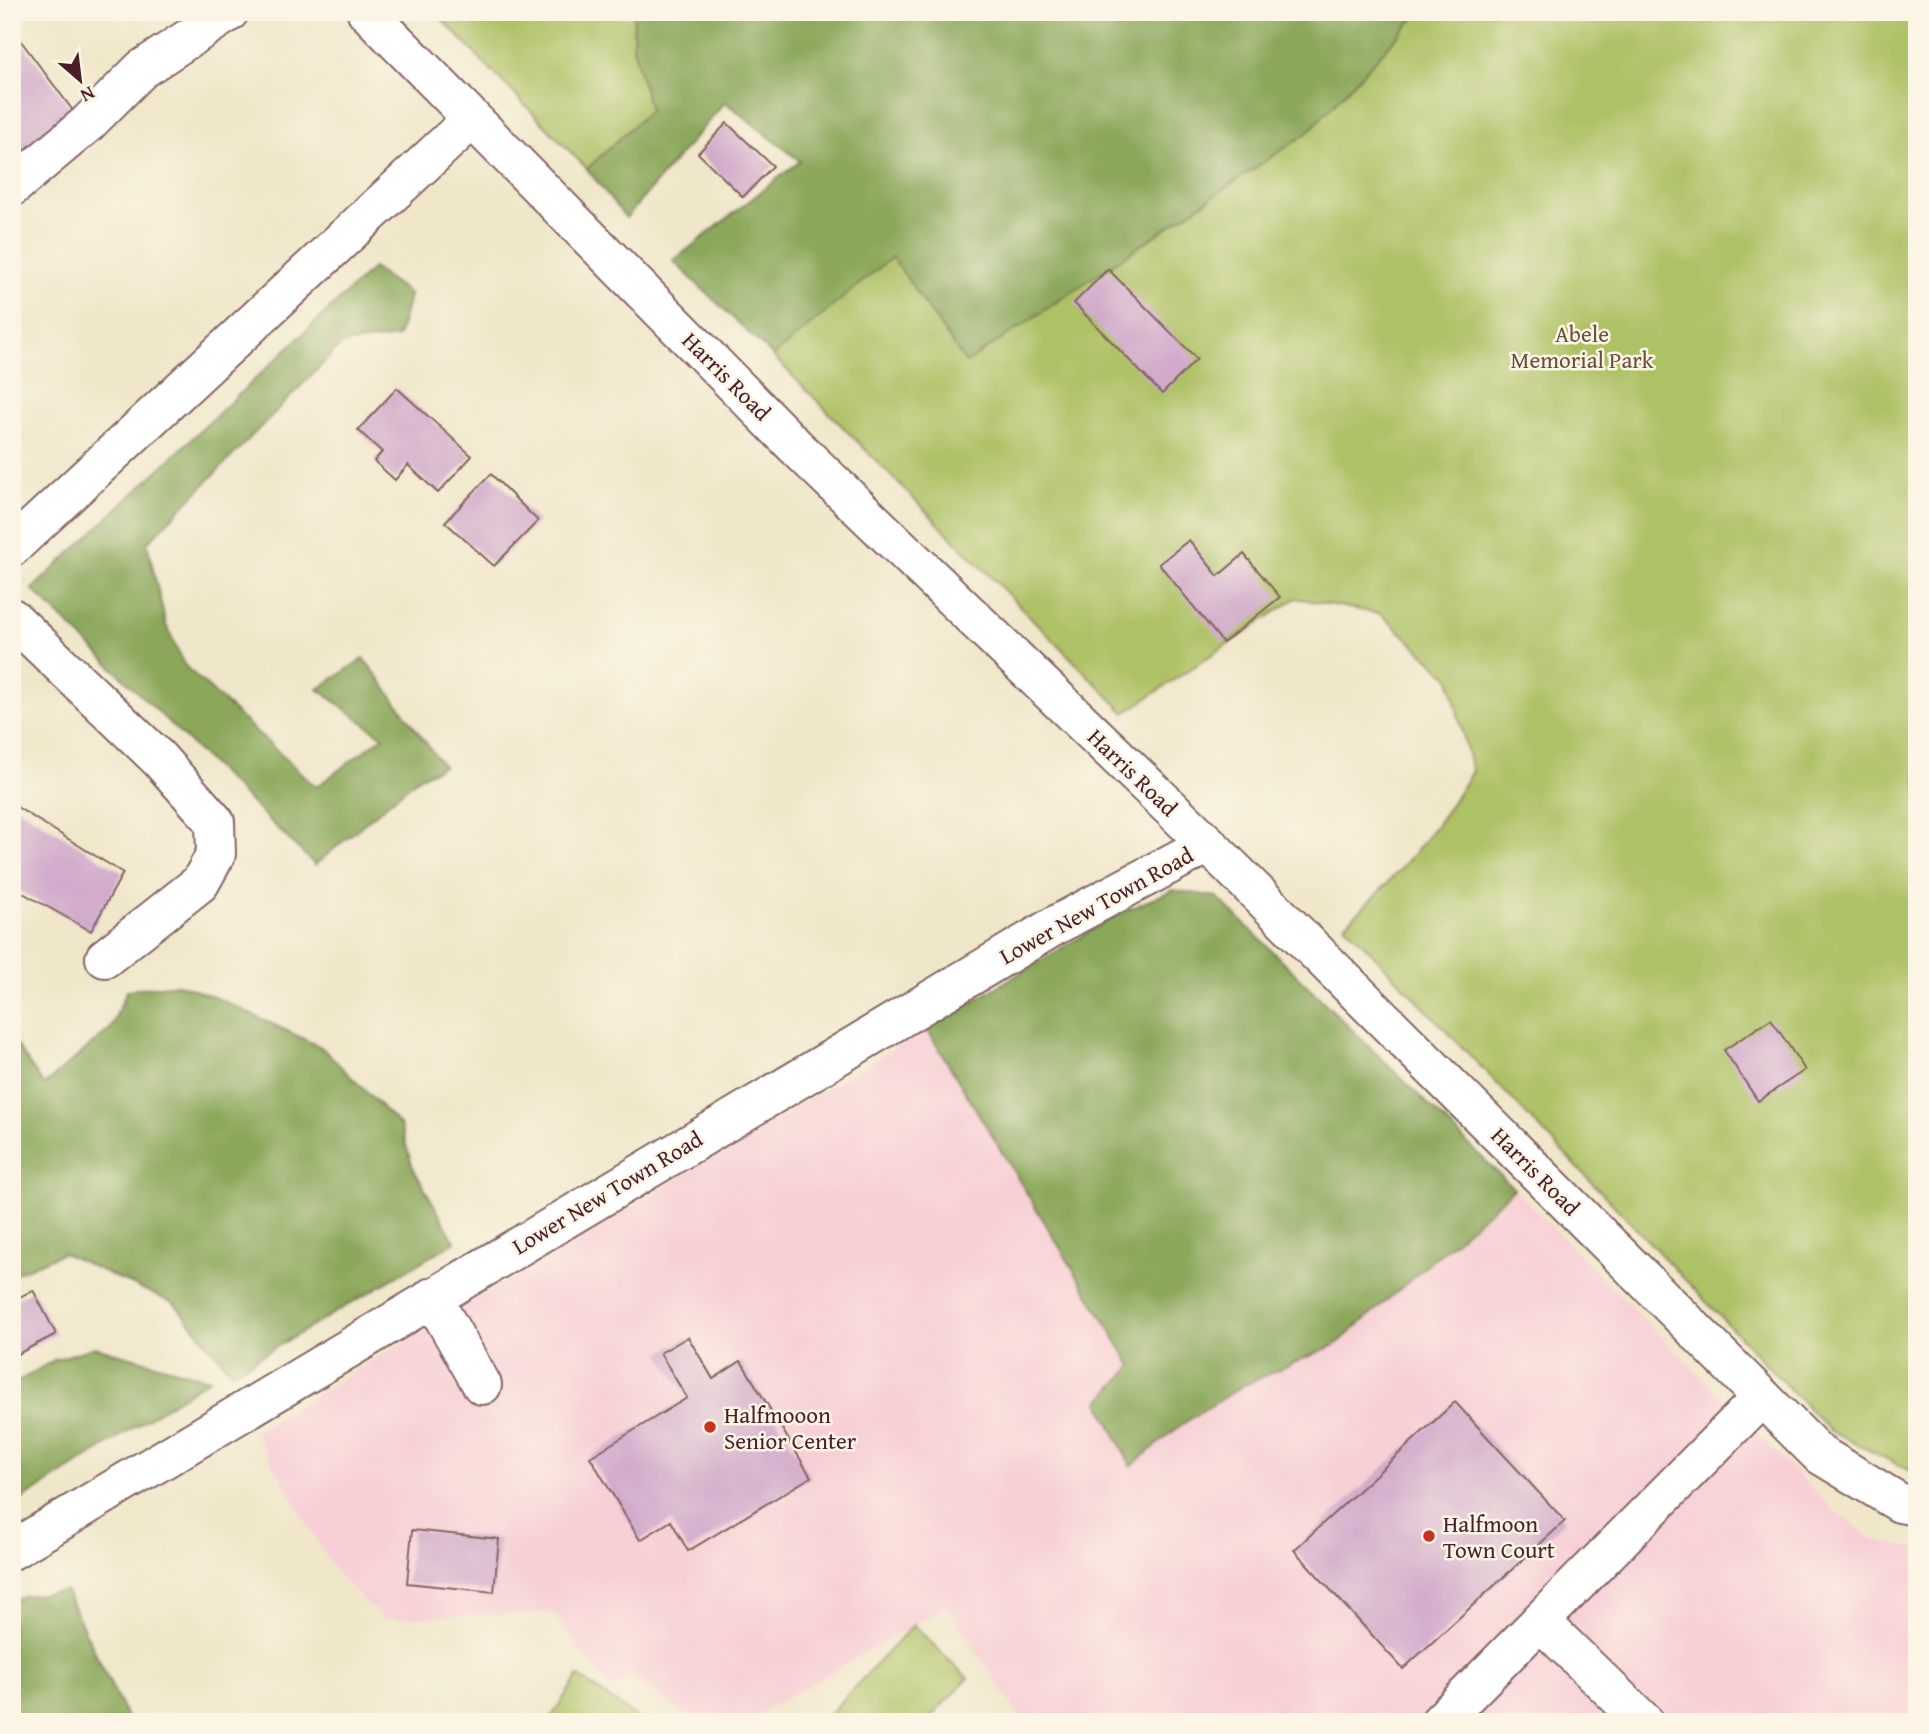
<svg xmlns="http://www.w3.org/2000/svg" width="1929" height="1734" font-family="'Gentium Book Plus',serif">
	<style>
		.built { fill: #f7cfd5 }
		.green { fill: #adc165; stroke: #7c7048; stroke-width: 2 }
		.forest { fill: #8aa75a; stroke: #6a6342; stroke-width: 2 }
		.building { fill: #d1abcb }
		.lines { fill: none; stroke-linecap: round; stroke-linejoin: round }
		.minor-casing { stroke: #846563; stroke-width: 42 }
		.minor { stroke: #fff; stroke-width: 38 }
		.poi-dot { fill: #c8321e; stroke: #fcf5e5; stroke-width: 2.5 }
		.labels { text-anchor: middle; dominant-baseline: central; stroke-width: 5; stroke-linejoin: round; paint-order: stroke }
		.park-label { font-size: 23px; fill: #68503c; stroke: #fcf5e5 }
		.street-label { font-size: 23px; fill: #4a1f2b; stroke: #fcf5e5 }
		.poi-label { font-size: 23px; fill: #4a1f2b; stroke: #fcf5e5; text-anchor: start }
	</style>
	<rect width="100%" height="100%" fill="#fcf5e5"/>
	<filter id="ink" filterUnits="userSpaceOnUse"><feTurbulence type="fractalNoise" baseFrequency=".0143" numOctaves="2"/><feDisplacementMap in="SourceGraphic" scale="14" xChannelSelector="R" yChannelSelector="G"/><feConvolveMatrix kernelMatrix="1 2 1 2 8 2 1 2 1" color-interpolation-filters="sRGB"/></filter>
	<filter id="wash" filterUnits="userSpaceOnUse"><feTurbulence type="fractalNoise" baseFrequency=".00686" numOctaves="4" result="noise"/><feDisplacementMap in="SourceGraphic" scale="28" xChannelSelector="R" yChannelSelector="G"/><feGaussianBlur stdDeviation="1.57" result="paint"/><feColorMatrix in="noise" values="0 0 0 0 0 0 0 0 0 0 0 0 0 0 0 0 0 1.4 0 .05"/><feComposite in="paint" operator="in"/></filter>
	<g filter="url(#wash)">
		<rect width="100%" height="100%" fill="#f0e7ca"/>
		<path class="built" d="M1173,890L1217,897L1514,1189L1831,1508L1872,1539L1917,1549V1722H1023L946,1606L745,1722H695L633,1677L610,1689L552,1612L384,1619L335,1572L254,1432L1122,912Z"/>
		<g class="green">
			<path d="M435,12H634L633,47L650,110L587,169Z"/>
			<path d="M1420,12H1917V1474L1830,1431L1345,925C1400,873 1433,836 1472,771L1449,677L1381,614L1296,598L1125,713L773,356L892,256L966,363L1307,133Z"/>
			<path d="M913,1625L968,1678L926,1722H822Z"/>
			<path d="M578,1676L643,1722H548Z"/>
		</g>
		<g class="forest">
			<path d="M634,12H1420L1307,133L966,363L892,257L773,356L673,261L800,161L725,102L626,218L587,169L650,110L633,47Z"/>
			<path d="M373,268L410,294L398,337L342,344L147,543L166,625L185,666L316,787L383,737L318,689L364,658L443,766L418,778L315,865L32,589Z"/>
			<path d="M1173,890L1217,897L1514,1189L1337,1344L1244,1385L1181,1425L1131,1466L1099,1402L1132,1366L927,1029L1122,912Z"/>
			<path d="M178,984L215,997L321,1047L400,1125L413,1168L455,1242L232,1373L175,1304L63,1253L12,1275V1039L44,1085L111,1028L127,990Z"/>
			<path d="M95,1347L209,1379L12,1506V1385L54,1360Z"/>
			<path d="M66,1591V1592L129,1722H12V1603L23,1596Z"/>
		</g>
		<g id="blocks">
			<g class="building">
				<path d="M12,29L80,120L30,157L12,133Z"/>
				<path d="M727,123L773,166L743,197L698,153Z"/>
				<path d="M1108,269L1197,359L1162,394L1074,303Z"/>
				<path d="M397,388L472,456L438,493L408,465L395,480L374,461L382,452L358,430Z"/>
				<path d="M491,474L538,521L494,566L445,522Z"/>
				<path d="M1189,540L1218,576L1244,554L1280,597L1223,643L1159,564Z"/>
				<path d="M12,804L123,873L91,931L12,887Z"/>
				<path d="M1771,1019L1805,1070L1758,1101L1724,1050Z"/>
				<path d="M33,1290L56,1334L12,1357V1301Z"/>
				<path d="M688,1337L713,1379L741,1361L811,1477L688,1551L671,1521L640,1540L590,1457L687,1398L660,1353Z"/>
				<path d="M1455,1402L1565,1521L1403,1669L1294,1550Z"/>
				<path d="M412,1530L499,1539L494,1592L407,1583Z"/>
			</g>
		</g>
	</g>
	<g filter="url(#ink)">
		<use href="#blocks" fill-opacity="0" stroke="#846563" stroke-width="2"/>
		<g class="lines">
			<g class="minor-casing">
				<g id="minor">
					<path d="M367,12L796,447L1208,844L1819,1454L1900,1503L1917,1506"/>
					<path d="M12,187L87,124L142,69L229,12"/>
					<path d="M12,547L472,119"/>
					<path d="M12,618L159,759L215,822L216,854L200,883L105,958"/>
					<path d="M432,1297L482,1385"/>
					<path d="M12,1550L1056,925L1208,844"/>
					<path d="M1540,1621L1644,1722"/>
					<path d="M1440,1722L1762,1397"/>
				</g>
			</g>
			<use href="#minor" class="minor"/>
		</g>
	</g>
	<g class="poi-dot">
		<circle cx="710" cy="1427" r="7"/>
		<circle cx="1429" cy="1536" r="7"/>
	</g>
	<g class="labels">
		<g class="park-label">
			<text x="1582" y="333">Abele<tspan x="1582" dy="26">Memorial Park</tspan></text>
		</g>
		<g class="street-label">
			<text transform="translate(727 376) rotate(45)">Harris Road</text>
			<text transform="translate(1133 772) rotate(44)">Harris Road</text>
			<text transform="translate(1096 905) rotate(-29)">Lower New Town Road</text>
			<text transform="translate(1536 1171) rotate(45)">Harris Road</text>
			<text transform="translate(607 1192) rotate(-31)">Lower New Town Road</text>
		</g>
		<g class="poi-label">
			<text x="724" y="1414">Halfmooon<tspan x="724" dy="26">Senior Center</tspan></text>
			<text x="1443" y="1523">Halfmoon<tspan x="1443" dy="26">Town Court</tspan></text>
		</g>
	</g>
	<rect width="1929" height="1734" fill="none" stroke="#fcf5e5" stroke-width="42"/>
	<g transform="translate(80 80) rotate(152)" stroke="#fcf5e5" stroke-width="5" paint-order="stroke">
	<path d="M0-5L12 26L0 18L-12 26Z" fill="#4a1f2b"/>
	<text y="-10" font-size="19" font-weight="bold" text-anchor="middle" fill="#4a1f2b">N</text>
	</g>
</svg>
